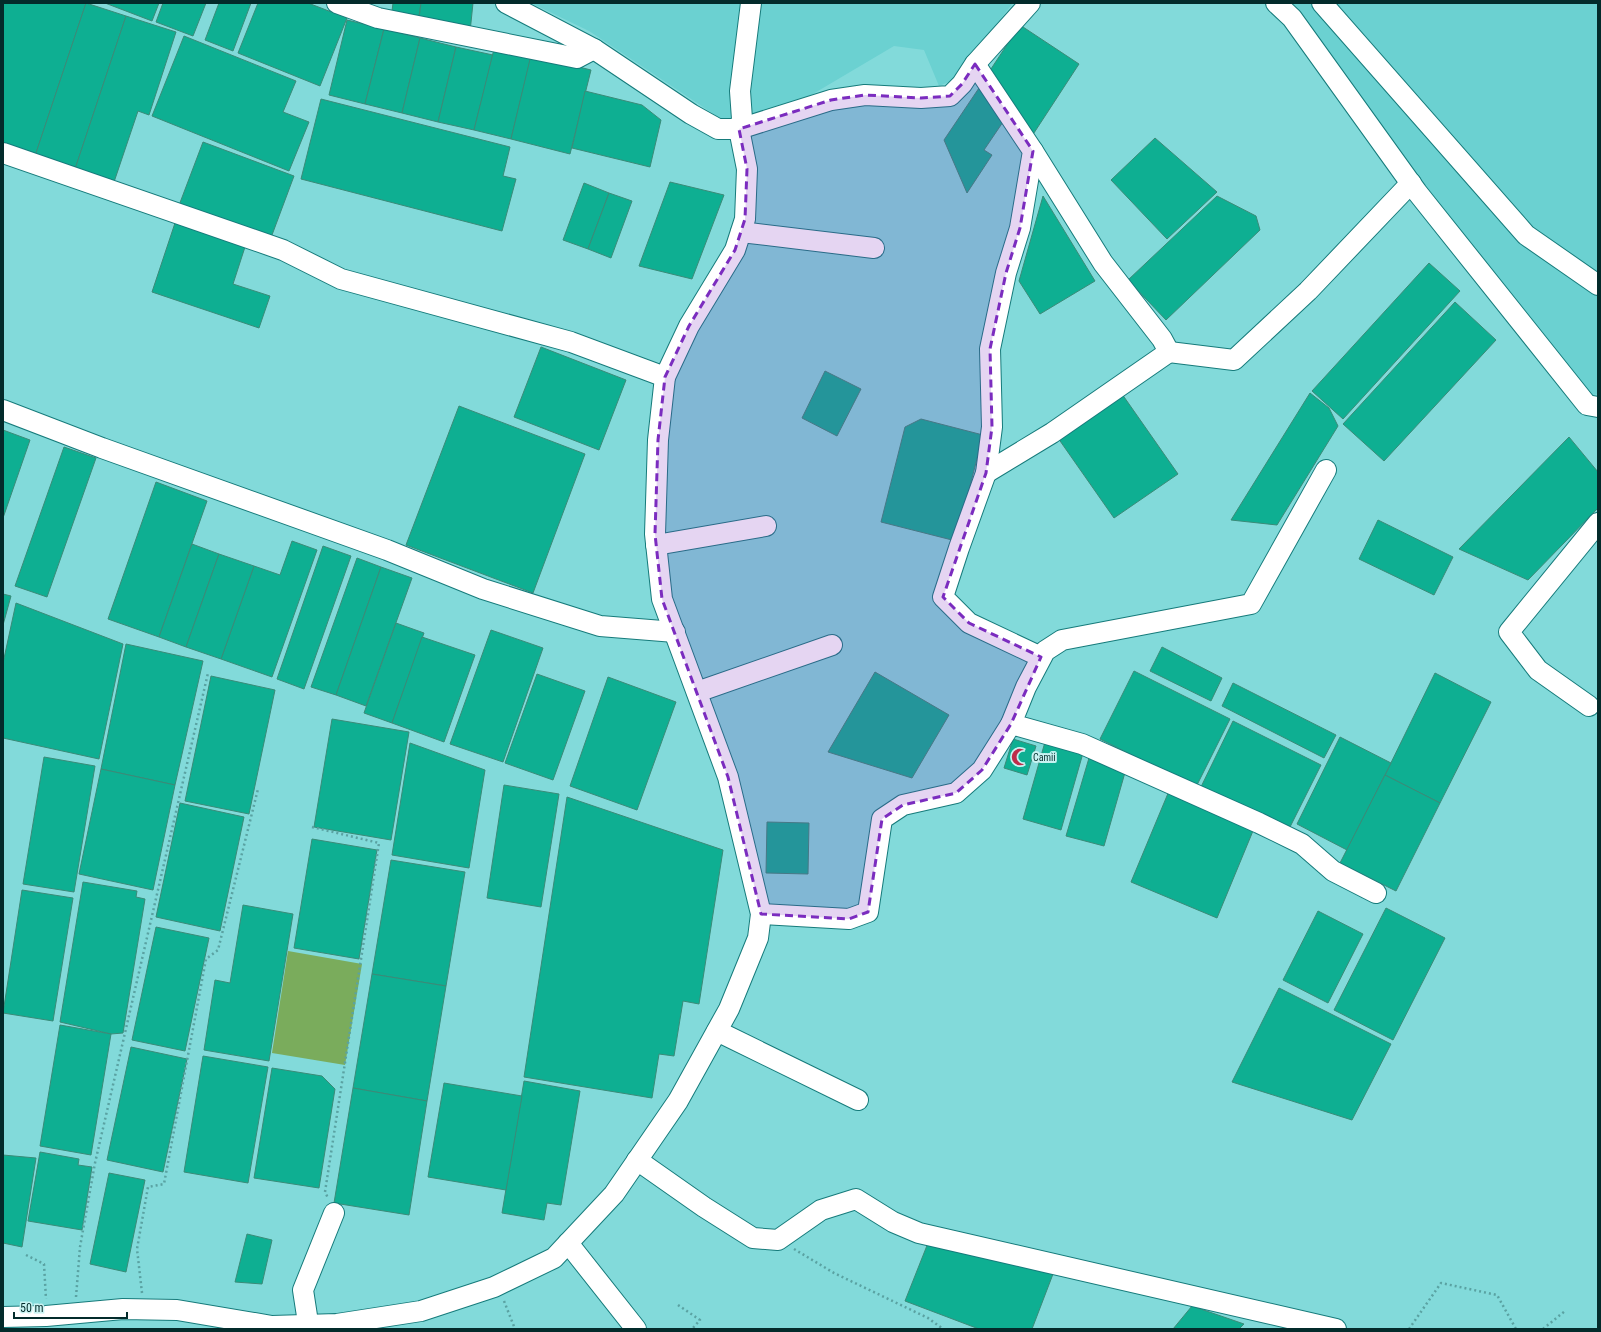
<svg xmlns="http://www.w3.org/2000/svg" width="1601" height="1332" font-family="'Roboto Condensed',sans-serif">
	<style>
		.built { fill: #6bd1d1 }
		.green { fill: #7aac5c }
		.building { fill: #0eaf92; stroke: #3a8b78 }
		.lines { fill: none; stroke-linecap: round; stroke-linejoin: round }
		.minor-casing { stroke: #167b7b; stroke-width: 22 }
		.path { stroke: #5aa2a2; stroke-width: 2.5; stroke-dasharray: 2 3; stroke-linecap: butt }
		.minor { stroke: #fff; stroke-width: 20 }
		.marked { fill: #7b2cbf; fill-opacity: 0.2; stroke: #7b2cbf; stroke-width: 3; stroke-dasharray: 8 5; stroke-linejoin: round }
		.labels { text-anchor: middle; dominant-baseline: central; stroke-width: 4; stroke-linejoin: round; paint-order: stroke }
		.poi-label { font-size: 10px; fill: #032b2b; stroke: #c9f3f2; text-anchor: start }
	</style>
	<rect width="100%" height="100%" fill="#82dada"/>
	<g class="built">
		<path d="M531,3H1013L951,81L939,86L924,50L894,46L796,104L727,123L589,31Z"/>
		<path d="M1292,3H1598V394L1588,396L1415,173Z"/>
	</g>
	<path class="green" d="M288,951L362,964L345,1065L272,1053Z"/>
	<g class="building">
		<path d="M3,3H86L34,159L3,148Z"/>
		<path d="M86,3L126,16L74,172L34,159Z"/>
		<path d="M105,3H159L152,21Z"/>
		<path d="M163,3H206L193,36L156,22Z"/>
		<path d="M219,3H251L233,51L205,40Z"/>
		<path d="M258,3H308L347,18L320,86L238,53Z"/>
		<path d="M393,3H421L418,22L391,19Z"/>
		<path d="M421,3H473L470,32L418,26Z"/>
		<path d="M126,16L176,32L149,115L138,111L113,185L74,172Z"/>
		<path d="M347,20L384,29L365,104L329,95Z"/>
		<path d="M1020,25L1079,64L1030,139L989,72Z"/>
		<path d="M384,29L420,38L402,113L365,104Z"/>
		<path d="M184,36L296,81L283,112L309,122L289,171L152,116Z"/>
		<path d="M420,38L456,47L438,122L402,113Z"/>
		<path d="M456,47L493,55L474,130L438,122Z"/>
		<path d="M494,49L531,57L511,139L474,130Z"/>
		<path d="M531,55L591,70L570,154L511,139Z"/>
		<path d="M979,88L1005,119L984,150L992,155L967,193L944,140Z"/>
		<path d="M585,91L642,105L661,120L650,167L572,148Z"/>
		<path d="M321,99L510,147L503,176L516,179L502,231L301,179Z"/>
		<path d="M1155,138L1217,192L1167,239L1111,180Z"/>
		<path d="M203,142L294,176L269,243L178,208Z"/>
		<path d="M670,182L724,195L692,279L639,266Z"/>
		<path d="M584,183L609,193L588,249L563,240Z"/>
		<path d="M609,193L632,201L611,258L588,249Z"/>
		<path d="M1043,196L1095,281L1040,314L1019,281Z"/>
		<path d="M1217,196L1256,216L1260,230L1166,320L1128,280Z"/>
		<path d="M175,223L245,247L233,284L270,296L259,328L152,292Z"/>
		<path d="M1429,263L1460,291L1343,419L1312,391Z"/>
		<path d="M1455,302L1496,340L1384,461L1343,424Z"/>
		<path d="M541,347L626,380L599,450L514,417Z"/>
		<path d="M825,371L861,389L837,436L802,418Z"/>
		<path d="M1310,393L1329,408L1338,426L1277,525L1231,520Z"/>
		<path d="M1122,394L1178,474L1114,518L1058,438Z"/>
		<path d="M459,406L585,454L533,593L406,545Z"/>
		<path d="M921,419L983,435L956,541L881,522L905,427Z"/>
		<path d="M3,430L30,440L3,518Z"/>
		<path d="M1569,437L1598,472V508L1528,580L1459,549Z"/>
		<path d="M64,447L96,458L47,597L15,586Z"/>
		<path d="M156,482L207,501L159,637L108,619Z"/>
		<path d="M1378,520L1453,557L1434,595L1359,559Z"/>
		<path d="M292,541L317,550L272,677L221,659L254,566L280,575Z"/>
		<path d="M192,544L219,554L186,647L159,637Z"/>
		<path d="M323,546L351,556L304,689L277,679Z"/>
		<path d="M219,554L254,566L221,659L186,647Z"/>
		<path d="M357,558L381,567L336,695L311,687Z"/>
		<path d="M381,567L412,578L366,706L336,695Z"/>
		<path d="M3,594L11,596L3,625Z"/>
		<path d="M16,603L123,644L99,759L3,738V663Z"/>
		<path d="M396,623L424,633L392,723L364,713Z"/>
		<path d="M491,630L543,648L503,762L450,744Z"/>
		<path d="M422,637L475,655L444,742L392,723Z"/>
		<path d="M126,644L203,661L175,785L101,769Z"/>
		<path d="M1162,647L1222,678L1211,701L1150,671Z"/>
		<path d="M1134,671L1230,719L1196,787L1100,739Z"/>
		<path d="M875,672L949,715L912,778L828,752Z"/>
		<path d="M1435,673L1491,702L1440,803L1385,775Z"/>
		<path d="M537,674L585,691L553,780L505,763Z"/>
		<path d="M211,676L275,690L249,814L185,801Z"/>
		<path d="M608,677L676,702L637,810L570,786Z"/>
		<path d="M1233,683L1336,735L1324,758L1222,706Z"/>
		<path d="M332,719L409,732L391,840L314,827Z"/>
		<path d="M1233,721L1321,765L1287,833L1200,789Z"/>
		<path d="M1340,737L1391,763L1347,850L1297,824Z"/>
		<path d="M1013,739L1036,746L1027,775L1004,768Z"/>
		<path d="M1045,742L1083,753L1061,830L1023,819Z"/>
		<path d="M410,743L485,770L469,868L392,855Z"/>
		<path d="M44,757L95,766L74,892L23,884Z"/>
		<path d="M1089,758L1126,769L1104,846L1066,836Z"/>
		<path d="M101,769L175,785L153,890L79,874Z"/>
		<path d="M1385,775L1440,803L1396,891L1340,863Z"/>
		<path d="M504,785L559,794L541,907L487,898Z"/>
		<path d="M1169,791L1255,826L1217,918L1131,882Z"/>
		<path d="M567,797L723,850L699,1004L683,1001L674,1056L659,1054L652,1098L524,1077Z"/>
		<path d="M180,803L244,817L220,931L156,917Z"/>
		<path d="M767,822L809,823L808,874L766,873Z"/>
		<path d="M312,839L377,850L359,959L294,948Z"/>
		<path d="M391,860L465,872L446,986L372,974Z"/>
		<path d="M83,882L137,891L136,897L145,899L123,1033L111,1034L60,1022Z"/>
		<path d="M22,890L73,898L53,1021L3,1013Z"/>
		<path d="M243,905L293,914L269,1061L204,1050L215,980L230,983Z"/>
		<path d="M1386,908L1445,938L1393,1040L1334,1010Z"/>
		<path d="M1318,911L1363,934L1328,1003L1283,980Z"/>
		<path d="M156,927L209,938L185,1051L132,1040Z"/>
		<path d="M372,974L446,986L427,1101L353,1088Z"/>
		<path d="M1279,988L1391,1044L1352,1120L1232,1082Z"/>
		<path d="M60,1025L111,1034L91,1155L40,1146Z"/>
		<path d="M131,1047L187,1059L163,1172L107,1160Z"/>
		<path d="M203,1056L268,1067L248,1183L184,1172Z"/>
		<path d="M272,1068L322,1076L335,1089L319,1188L254,1178Z"/>
		<path d="M524,1081L580,1091L561,1205L547,1203L544,1220L502,1213Z"/>
		<path d="M444,1083L522,1096L506,1190L428,1177Z"/>
		<path d="M353,1088L427,1101L409,1215L334,1203Z"/>
		<path d="M40,1152L79,1159L78,1165L92,1167L82,1230L28,1221Z"/>
		<path d="M3,1155L36,1158L22,1247L3,1243Z"/>
		<path d="M109,1173L145,1180L126,1272L90,1264Z"/>
		<path d="M247,1234L272,1240L262,1284L235,1282Z"/>
		<path d="M928,1243L1053,1274L1032,1329H979L905,1301Z"/>
		<path d="M1192,1306L1244,1324L1239,1329H1173Z"/>
	</g>
	<g class="lines">
		<g class="minor-casing">
			<g id="minor">
				<path d="M337,3L378,18L577,58L594,49"/>
				<path d="M1276,3L1292,18L1417,192L1587,405L1598,407"/>
				<path d="M1322,3L1526,235L1598,285"/>
				<path d="M975,64L1033,151L1020,228L1006,273L990,349L992,427L986,473L959,548L943,597L969,623L1041,657"/>
				<path d="M739,129L831,100L865,95L921,98L950,96L962,84L975,64L1030,3"/>
				<path d="M739,129L742,119L740,91L751,3"/>
				<path d="M3,153L283,250L341,279L571,342L665,377"/>
				<path d="M741,232L874,248"/>
				<path d="M1169,352L1234,360L1308,291L1411,183"/>
				<path d="M3,410L102,448L387,550L483,589L600,626L675,632"/>
				<path d="M1326,470L1251,604L1062,640L1045,651L1026,687L1011,724L1082,744L1259,823L1302,844L1333,871L1376,893"/>
				<path d="M986,473L1052,433L1169,352L1162,339L1103,263L1033,151"/>
				<path d="M656,545L766,526"/>
				<path d="M697,692L832,645"/>
				<path d="M1589,706L1538,670L1509,632L1598,523"/>
				<path d="M761,914L849,919L868,912L882,819L903,805L956,793L982,770L1011,724"/>
				<path d="M717,1031L858,1100"/>
				<path d="M637,1160L704,1207L753,1238L778,1240L821,1210L856,1199L893,1222L919,1233L1336,1329"/>
				<path d="M568,1243L636,1329"/>
				<path d="M3,1317L46,1316L123,1309L177,1310L272,1326L337,1324L421,1311L494,1287L554,1258L614,1194L678,1101L729,1009L758,938L761,914L728,777L662,599L655,534L658,440L665,377L689,326L735,250L745,219L747,169L739,129H718L691,114L594,49L506,3"/>
				<path d="M309,1329L303,1290L334,1213"/>
			</g>
		</g>
		<g class="path">
			<path d="M312,827L379,843L325,1192L328,1198"/>
			<path d="M794,1249L834,1273L928,1318L943,1329"/>
			<path d="M26,1255L44,1264L46,1299"/>
			<path d="M142,1293L137,1249L148,1187L164,1184L206,959L218,950L258,789"/>
			<path d="M76,1297L80,1247L95,1163L208,673"/>
			<path d="M504,1301L515,1329"/>
			<path d="M678,1305L700,1320L692,1329"/>
			<path d="M1409,1329L1441,1283L1497,1295L1516,1329"/>
			<path d="M1543,1329L1565,1311"/>
		</g>
		<use href="#minor" class="minor"/>
	</g>
	<path class="marked" d="M975,64L1033,151L1020,228L1006,273L990,349L992,427L986,473L943,597L969,623L1041,657L1011,724L982,770L956,793L903,805L882,819L868,912L849,919L761,914L728,777L662,599L655,534L658,440L665,377L689,326L735,250L745,219L747,169L739,129L831,100L865,95L921,98L950,96L962,84Z"/>
	<defs>
		<g id="mosque-bare" transform="scale(1.38)"><path d="M3.5-4.9A6 6 0 1 0 3.5 4.9A5 5 0 1 1 3.5-4.9Z" fill="#be2d4a" stroke="#c9f3f2" stroke-width="2.5" paint-order="stroke"/></g>
	</defs>
	<g fill-rule="evenodd">
		<use href="#mosque-bare" x="1020" y="757"/>
	</g>
	<g class="labels">
		<g class="poi-label">
			<text x="1033" y="757">Camii</text>
		</g>
	</g>
	<rect width="1601" height="1332" fill="none" stroke="#032b2b" stroke-width="8"/>
	<path d="M14 1312v6h113v-6" fill="none" stroke="#032b2b" stroke-width="2"/>
	<text x="20" y="1312" font-size="12" fill="#032b2b" stroke="#c9f3f2" stroke-width="3" paint-order="stroke">50 m</text>
</svg>
